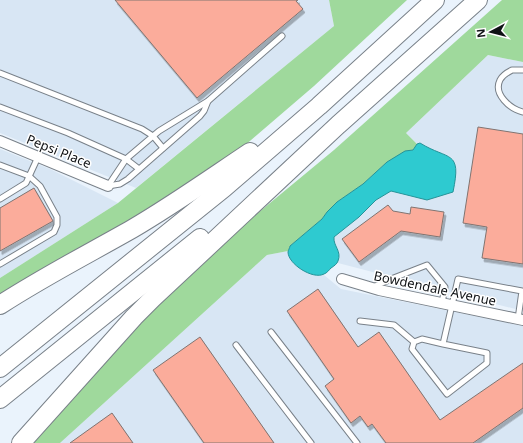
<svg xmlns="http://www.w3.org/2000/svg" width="523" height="443" font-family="'Noto Sans',sans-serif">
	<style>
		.built { fill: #d8e6f4 }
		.green { fill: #9fd99c }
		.water { fill: #2ecad0; stroke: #259398 }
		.building { fill: #fbac9b; stroke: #807471; filter: url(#shadow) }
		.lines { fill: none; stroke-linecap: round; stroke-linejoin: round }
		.service-casing { stroke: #798189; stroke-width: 7 }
		.minor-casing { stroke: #798189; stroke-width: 12 }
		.motorway-casing { stroke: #798189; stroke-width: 20 }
		.service { stroke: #fff; stroke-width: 5 }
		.minor { stroke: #fff; stroke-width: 10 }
		.motorway { stroke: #fff; stroke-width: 18 }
		.labels { text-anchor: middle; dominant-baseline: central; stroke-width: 3; stroke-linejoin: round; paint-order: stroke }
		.street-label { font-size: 13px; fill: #0f1215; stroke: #fff }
	</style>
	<defs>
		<filter id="shadow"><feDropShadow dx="2" dy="3.5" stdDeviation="0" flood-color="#0004"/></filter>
	</defs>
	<rect width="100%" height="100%" fill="#eaf3fc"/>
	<g class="built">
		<path d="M0,0H329L334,26L136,188L0,133Z"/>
		<path d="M488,55L523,62V311L338,263L339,253L334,241V238L359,217L376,200L391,191L404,195L427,200L456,177V164L451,157L430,149L420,143L417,144L406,133Z"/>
		<path d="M0,149L50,169L118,203L0,278Z"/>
		<path d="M288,251L290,257L317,276L324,275L341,289L523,326V443H60L267,255Z"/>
	</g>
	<g class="green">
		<path d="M329,0H407L314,86L243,147L184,190L0,298V278L118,203L334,26Z"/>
		<path d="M502,0H523V62L488,55L406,133L417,144L413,150L387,162L363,184L337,202L327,212L322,219L290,246L288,251L267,255L60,443H28L113,347L224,241L334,150Z"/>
	</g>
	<path class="water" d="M420,143C449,161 462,149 453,192L427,200L391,191L376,200L359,217L334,237C333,246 342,251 338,261C337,264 334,266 331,268C329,270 327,273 324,274C313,280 288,264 288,252C288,251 290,247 290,246L322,219L327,212L337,202L363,184L387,162L405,151L413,150L417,144Z"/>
	<g class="building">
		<path d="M115,0H298L296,1L303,9L197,98Z"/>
		<path d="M478,127L523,134V264L482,258L487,227L463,223Z"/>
		<path d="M34,188L53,221L0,251V208Z"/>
		<path d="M388,205L393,211L410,214L411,207L444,212L440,237L401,231L359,262L342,239Z"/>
		<path d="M318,289L358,347L379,332L440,420L523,363V408L473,443H386L372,424L368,427L360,416L351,423L325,386L334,379L287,311Z"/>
		<path d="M200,337L274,443H204L153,370Z"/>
		<path d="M112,413L133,443H70Z"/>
	</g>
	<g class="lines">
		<g class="service-casing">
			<g id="service">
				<path d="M523,70H512C508,72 502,76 500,80C493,94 510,109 523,112"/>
				<path d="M0,73L142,129L153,136L163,148"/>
				<path d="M0,107L68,133L126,159L139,169"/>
				<path d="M0,165L29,176L40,186L57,217V225L54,232L0,264"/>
				<path d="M108,186L126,159L159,131L208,101L282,36"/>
				<path d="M108,186L120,184L128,179L200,116L204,111L208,101"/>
				<path d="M0,199L26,183L38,157"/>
				<path d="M373,287L391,279L427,265L445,287L442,303"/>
				<path d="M360,321L394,325L414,342"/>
				<path d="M271,332L357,443"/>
				<path d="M443,344L487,353V363L447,394L412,349L414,342L422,339L443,344L458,279L522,291L518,319"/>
				<path d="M236,345L311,443"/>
			</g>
		</g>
		<g class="minor-casing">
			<g id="minor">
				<path d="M0,141L108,186"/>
				<path d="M342,279L379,290L523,320"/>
			</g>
		</g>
		<g class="motorway-casing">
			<g id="motorway">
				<path d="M0,305C43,277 88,254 132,229C173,205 211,178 250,152"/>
				<path d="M0,368L224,188L319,106L435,0"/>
				<path d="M0,399L200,238"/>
				<path d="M21,443L134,317L153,298L338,125L478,0"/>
			</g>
		</g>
		<use href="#service" class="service"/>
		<use href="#minor" class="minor"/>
		<use href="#motorway" class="motorway"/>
	</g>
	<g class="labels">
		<g class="street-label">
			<text transform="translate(59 151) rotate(22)">Pepsi Place</text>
			<text transform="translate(435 288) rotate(12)">Bowdendale Avenue</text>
		</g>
	</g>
	<g transform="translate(491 32) rotate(263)" stroke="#ffffff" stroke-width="3" paint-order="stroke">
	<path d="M0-3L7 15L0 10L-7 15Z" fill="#0f1215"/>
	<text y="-6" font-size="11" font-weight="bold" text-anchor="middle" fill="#0f1215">N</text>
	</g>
</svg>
